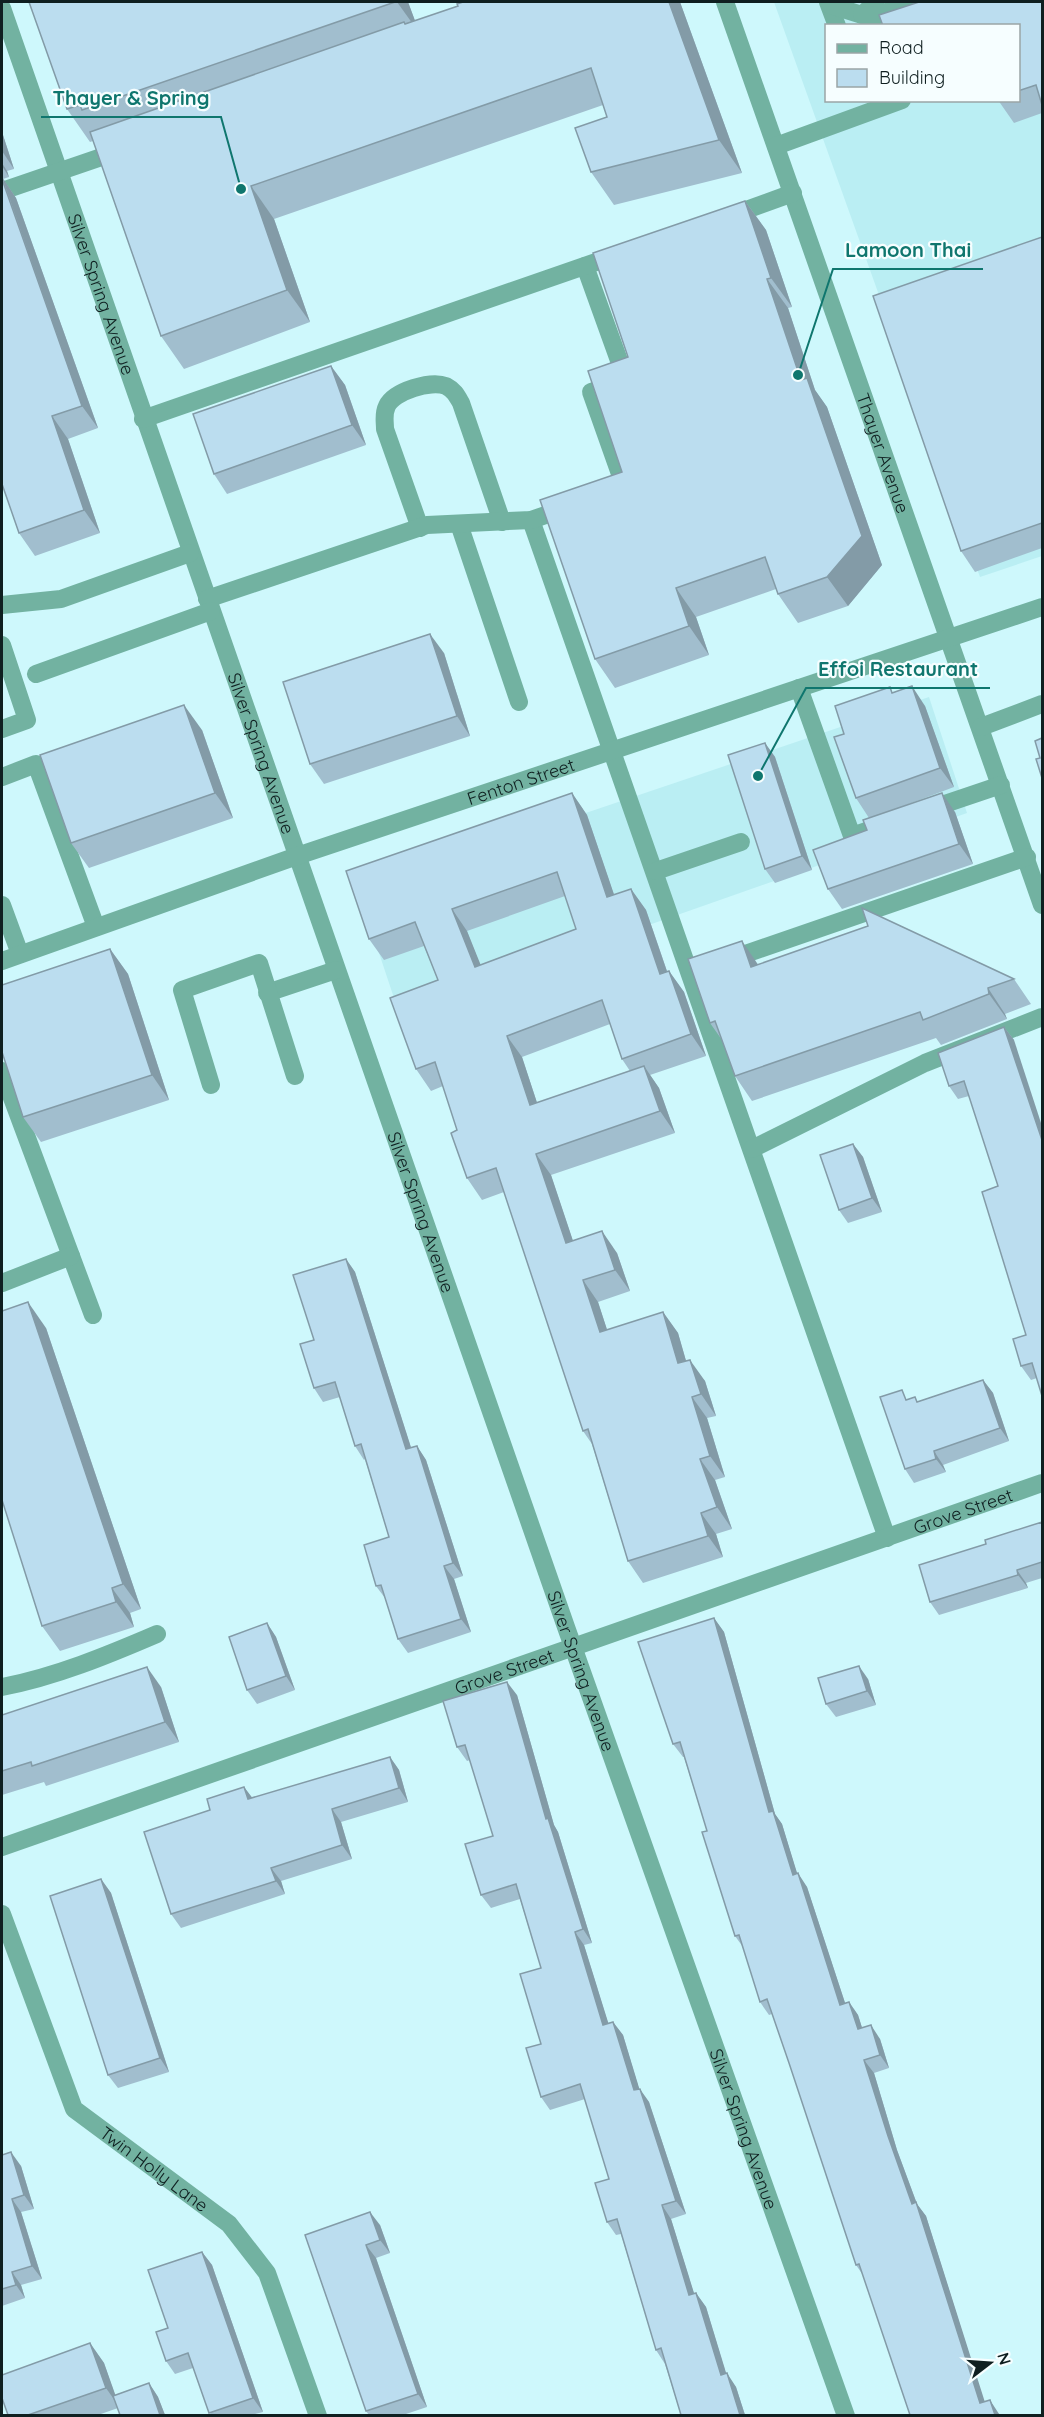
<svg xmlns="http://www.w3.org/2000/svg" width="1044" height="2417" font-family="Quicksand,sans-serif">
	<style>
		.built { fill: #baeef3; fill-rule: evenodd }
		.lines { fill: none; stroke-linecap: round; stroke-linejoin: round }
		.minor { stroke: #72b2a1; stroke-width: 18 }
		.wall { fill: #a1bece; fill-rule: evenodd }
		.shaded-wall { fill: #839ba7 }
		.building { fill: #bbddef; stroke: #839ba7; stroke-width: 1.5; fill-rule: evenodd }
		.labels { text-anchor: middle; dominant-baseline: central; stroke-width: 4.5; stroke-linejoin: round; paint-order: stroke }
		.street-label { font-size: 18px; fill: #0f1f20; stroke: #f6feff }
		.leader { fill: none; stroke: #0f766e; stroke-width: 2 }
		.callout-dot { fill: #0f766e; stroke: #f6feff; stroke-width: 2 }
		.callout-label { font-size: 20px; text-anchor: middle; font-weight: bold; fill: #0f766e; stroke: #f6feff; stroke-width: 4.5; stroke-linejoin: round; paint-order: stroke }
	</style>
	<rect width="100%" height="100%" fill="#cef8fc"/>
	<g class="built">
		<path d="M774,2H1042V556L980,577ZM826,26H1018V100H826Z"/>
		<path d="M929,697L967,813L399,1013L358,890Z"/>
	</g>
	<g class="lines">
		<g class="minor">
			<path id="s1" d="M725,2L1042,905"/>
			<path d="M828,2L837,26"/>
			<path d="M830,5L862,15L876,2"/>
			<path id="s2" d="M2,8L566,1627L846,2416"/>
			<path d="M862,15L881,16L904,2"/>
			<path d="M776,146L902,100"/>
			<path d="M2,191L122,150"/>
			<path d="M727,217L793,193"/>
			<path d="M585,266L626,380L591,392L625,488L617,491"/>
			<path d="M143,419L596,262"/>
			<path d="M531,520L887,1538"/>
			<path d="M459,524L519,702"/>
			<path d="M420,528L385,429C385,421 383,414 387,406C394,391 431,380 446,386C454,390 457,396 461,403L502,522"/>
			<path d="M207,599L427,525L531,520L569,507"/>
			<path d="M2,605L61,599L190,553"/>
			<path d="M2,645L27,720L2,729"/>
			<path d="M36,674L211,611"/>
			<path d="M799,688L852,836L875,828"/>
			<path d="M981,727L1042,704"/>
			<path d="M2,777L36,764L96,927"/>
			<path d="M927,810L1001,785"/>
			<path d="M656,871L741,842"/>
			<path d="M2,905L20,954"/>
			<path d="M728,960L1027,857"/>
			<path id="s3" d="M2,961L297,856L1042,607"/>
			<path d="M267,993L336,970"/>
			<path d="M2,1071L93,1315"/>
			<path d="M211,1085L182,990L259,963L295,1076"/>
			<path d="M752,1149L925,1063L1042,1017"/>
			<path d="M2,1283L71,1256"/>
			<path d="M2,1687C55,1677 108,1655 157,1634"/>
			<path id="s4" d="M2,1847L1042,1483"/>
			<path id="s5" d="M2,1914L74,2109L229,2224L267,2273L318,2416"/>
		</g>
	</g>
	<g class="wall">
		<path d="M29,2H408L415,21L458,6L462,2H680L742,173L614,205L591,172L607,117L603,105L274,219L310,322L184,369L161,336L93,141L90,142L67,109Z"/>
		<path d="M1042,2V113L1014,123L998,100H1018V26Z"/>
		<path d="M2,132L14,169L7,171L9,177L3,179L16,198L98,428L68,439L100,533L35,556L19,533L2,484Z"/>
		<path d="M745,201L766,230L792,307L788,308L815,390L827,407L882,565L848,606L798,623L778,594L776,589L696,617L709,655L615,688L595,659L622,472L628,357Z"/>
		<path d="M1042,237V548L975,572L961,551Z"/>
		<path d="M331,366L345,385L366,445L227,494L214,474Z"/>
		<path d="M444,653L470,736L324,784L310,764Z"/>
		<path d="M894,692L925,706L954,787L898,808L955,812L973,864L842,909L828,889L867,830L869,818L856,798L844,734Z"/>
		<path d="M202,730L233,818L89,868L71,843Z"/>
		<path d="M765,743L775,757L812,870L775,883L765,869Z"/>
		<path d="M572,793L587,815L614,895L631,889L646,910L667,971H669L684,992L706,1056L650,1075L659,1088L675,1133L551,1175L573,1241L617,1253L630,1291L598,1302L607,1330L663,1312L678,1333L686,1361L705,1381L716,1416L707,1418L725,1477L715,1480L732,1529L716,1534L723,1557L643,1583L628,1561L592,1444L583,1431L504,1192L482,1200L467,1178L457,1130L443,1086L431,1091L416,1069L438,980L424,946L384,960L369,939ZM565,896L576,929L480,965L467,931ZM610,1024L622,1059L630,1071L537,1103L522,1057Z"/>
		<path d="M110,949L128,974L169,1100L41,1142L23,1117Z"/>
		<path d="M758,964L1014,979L1031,1004L1005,1014L1007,1019L941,1045L936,1038L752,1101L735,1076L722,1040L710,1023Z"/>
		<path d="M1004,1027L1014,1040L1037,1378L1031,1380L1021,1366L1026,1335L998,1186L969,1096L958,1099L949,1086Z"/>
		<path d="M853,1144L863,1157L882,1212L848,1223L839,1210Z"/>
		<path d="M346,1259L355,1272L411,1448L417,1446L426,1460L463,1576L454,1579L471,1632L408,1653L398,1639L385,1598L376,1586L389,1537L365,1459L364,1460L355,1446L340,1397L323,1402L314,1388V1340Z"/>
		<path d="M46,1328L141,1609L130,1613L134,1627L60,1651L42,1626Z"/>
		<path d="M983,1380L993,1393L1009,1441L943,1465L946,1472L914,1483L905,1469L909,1399L919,1402Z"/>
		<path d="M1042,1522V1578L1026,1583L1028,1588L939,1615L930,1602L986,1544Z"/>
		<path d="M714,1618L724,1632L775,1814L782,1824L797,1874L807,1887L845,2003L849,2002L858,2015L862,2028L880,2039L889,2068L874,2073L897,2150L917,2204L926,2216L984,2402L999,2414L910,2415L863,2275L856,2265L789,2063L772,2014L769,2015L760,2002L743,1947L735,1936L707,1831L684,1757H683L673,1744Z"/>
		<path d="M267,1623L276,1637L295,1690L257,1704L247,1690Z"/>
		<path d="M868,1679L876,1705L836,1717L826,1704Z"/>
		<path d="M161,1687L179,1742L46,1786L44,1782L2,1795V1715Z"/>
		<path d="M517,1695L554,1825L558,1832L592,1943L584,1945L608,2023L613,2022L623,2035L639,2089L649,2102L686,2214L671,2219L694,2294L696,2293L706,2307L726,2374L736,2387L745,2415H681L665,2364L656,2350L621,2234L616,2235L607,2222L609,2179L585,2099L550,2110L541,2097V1968L520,1899L491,1908L481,1895L493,1836L470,1760L467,1761L457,1747Z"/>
		<path d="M390,1757L399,1770L408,1802L341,1822L352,1859L281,1881L285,1894L181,1928L171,1914L210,1810L244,1787L252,1798Z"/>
		<path d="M101,1879L111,1893L169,2072L118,2088L108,2075Z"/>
		<path d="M2,2155L21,2166L34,2209L21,2212L42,2279L21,2285L25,2298L2,2306Z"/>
		<path d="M380,2225L390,2253L376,2258L427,2407L403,2415H369L366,2411L305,2235Z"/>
		<path d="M202,2252L212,2265L263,2412L251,2415H211L193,2368L175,2374L166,2361L168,2328Z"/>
		<path d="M90,2343L104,2363L115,2395L149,2383L158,2397L165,2415H120L118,2408L98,2415H8Z"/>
	</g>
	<g class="shaded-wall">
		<path d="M397,2H408L420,34Z"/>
		<path d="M669,2H680L742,173L719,140Z"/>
		<path d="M2,132L14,169L2,151Z"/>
		<path d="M2,163L7,171L9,177L2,166Z"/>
		<path d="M2,177L16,198L98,428L82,406Z"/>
		<path d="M251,186L274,219L310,322L287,290Z"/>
		<path d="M745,201L766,230L792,307L771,278Z"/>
		<path d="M767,279L788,308L815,390L827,407L882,565L848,606L827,577L801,380Z"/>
		<path d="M331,366L345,385L366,445L352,425Z"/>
		<path d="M52,416L68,439L100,533L84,510Z"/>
		<path d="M676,588L696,617L709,655L689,626Z"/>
		<path d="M430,634L444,653L470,736L457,716Z"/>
		<path d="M912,686L925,706L954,787L940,768Z"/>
		<path d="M184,705L202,730L233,818L215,793Z"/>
		<path d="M765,743L775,757L812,870L802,856Z"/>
		<path d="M572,793L587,815L622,918L607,897Z"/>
		<path d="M942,793L955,812L973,864L959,844Z"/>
		<path d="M631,889L646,910L675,995L660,974Z"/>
		<path d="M452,909L467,931L490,988L475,967Z"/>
		<path d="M742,941L759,966L751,967Z"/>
		<path d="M110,949L128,974L169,1100L152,1075Z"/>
		<path d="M669,971L684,992L706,1056L691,1034Z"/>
		<path d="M988,988L1005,1014L1007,1019L989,994Z"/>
		<path d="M1004,1027L1014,1040L1042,1126V1140Z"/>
		<path d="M507,1036L522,1057L545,1127L530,1105Z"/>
		<path d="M644,1066L659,1088L675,1133L660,1111Z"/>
		<path d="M853,1144L863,1157L882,1212L872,1198Z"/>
		<path d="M536,1154L551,1175L581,1265L566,1243Z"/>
		<path d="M602,1231L617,1253L630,1291L615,1270Z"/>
		<path d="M346,1259L355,1272L416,1463L406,1449Z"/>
		<path d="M583,1280L598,1302L615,1354L600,1332Z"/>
		<path d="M28,1302L46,1328L141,1609L123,1584Z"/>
		<path d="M663,1312L678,1333L693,1385L678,1363Z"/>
		<path d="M690,1360L705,1381L716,1416L701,1394Z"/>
		<path d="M983,1380L993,1393L1009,1441L1000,1428Z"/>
		<path d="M692,1397L707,1418L725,1477L710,1456Z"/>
		<path d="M417,1446L426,1460L463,1576L453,1563Z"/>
		<path d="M934,1451L943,1465L946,1472L936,1459Z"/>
		<path d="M700,1459L715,1480L732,1529L717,1507Z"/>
		<path d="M701,1513L716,1534L723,1557L708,1536Z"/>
		<path d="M444,1566L454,1579L471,1632L461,1619Z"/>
		<path d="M1017,1570L1026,1583L1028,1588L1018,1575Z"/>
		<path d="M112,1588L130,1613L134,1627L116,1602Z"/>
		<path d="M714,1618L724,1632L775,1814L782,1824L802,1889L793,1875L769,1812Z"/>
		<path d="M267,1623L276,1637L295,1690L286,1676Z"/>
		<path d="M859,1666L868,1679L876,1705L867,1691Z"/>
		<path d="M147,1667L161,1687L179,1742L165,1722Z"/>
		<path d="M507,1682L517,1695L554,1825L558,1832L592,1943L583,1929L546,1819Z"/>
		<path d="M390,1757L399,1770L408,1802L399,1788Z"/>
		<path d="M244,1787L254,1800L248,1799Z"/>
		<path d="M332,1809L341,1822L352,1859L342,1845Z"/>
		<path d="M271,1868L281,1881L285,1894L276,1881Z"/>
		<path d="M798,1873L807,1887L850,2018L840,2005Z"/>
		<path d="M101,1879L111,1893L169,2072L160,2058Z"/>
		<path d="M575,1932L584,1945L613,2038L603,2025Z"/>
		<path d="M849,2002L858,2015L867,2043L858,2029Z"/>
		<path d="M613,2022L623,2035L644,2104L634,2090Z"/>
		<path d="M871,2025L880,2039L889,2068L880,2055Z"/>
		<path d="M864,2060L874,2073L897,2150L917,2204L926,2216L989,2415L980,2403L912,2204L888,2136Z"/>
		<path d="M640,2089L649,2102L686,2214L676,2201Z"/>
		<path d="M11,2152L21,2166L34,2209L24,2195Z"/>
		<path d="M12,2199L21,2212L42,2279L32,2266Z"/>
		<path d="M662,2205L671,2219L699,2309L689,2295Z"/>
		<path d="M370,2212L380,2225L390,2253L380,2240Z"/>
		<path d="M366,2245L376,2258L427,2407L418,2394Z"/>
		<path d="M202,2252L212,2265L263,2412L253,2398Z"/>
		<path d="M12,2272L21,2285L25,2298L16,2285Z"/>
		<path d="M696,2293L706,2307L731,2389L721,2375Z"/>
		<path d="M90,2343L104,2363L120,2408L106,2388Z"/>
		<path d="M727,2373L736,2387L745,2415H740Z"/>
		<path d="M149,2383L158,2397L165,2415H160Z"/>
		<path d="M990,2400L999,2414L1000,2415H995Z"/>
	</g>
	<g class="building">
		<path d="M29,2H395L82,110L80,105L67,109Z"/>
		<path d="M463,2H669L719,140L591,172L575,128L607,117L591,68L251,186L287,290L161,336L90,132L404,22L405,24L458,6L457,4Z"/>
		<path d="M919,2H1042V105L1036,85L1018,91V26H883L879,15Z"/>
		<path d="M2,179L82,406L52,416L84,510L19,533L2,484Z"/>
		<path d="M745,201L771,278L767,279L801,380L807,378L862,536L827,577L778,594L765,557L676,588L689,626L595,659L540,500L622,472L588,371L628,357L593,253Z"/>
		<path d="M1042,237V523L961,551L873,296Z"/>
		<path d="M331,366L352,425L214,474L193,414Z"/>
		<path d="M430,634L457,716L310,764L283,682Z"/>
		<path d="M912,686L940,768L856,798L834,737L844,734L835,706L890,687L892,693Z"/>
		<path d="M184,705L215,793L71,843L40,755Z"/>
		<path d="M1042,738V778L1036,759L1040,758L1035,741Z"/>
		<path d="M765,743L802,856L765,869L728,755Z"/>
		<path d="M572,793L607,897L631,889L660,974L669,971L691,1034L622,1059L602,1000L507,1036L530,1105L644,1066L660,1111L536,1154L566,1243L602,1231L615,1270L583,1280L600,1332L663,1312L678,1363L690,1360L701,1394L692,1397L710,1456L700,1459L717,1507L701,1513L708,1536L628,1561L588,1429L583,1431L496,1168L467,1178L451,1133L457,1130L435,1062L416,1069L390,998L438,980L415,922L369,939L346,871ZM557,872L576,929L475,967L452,909Z"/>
		<path d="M942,793L959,844L828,889L813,850L867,830L863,820Z"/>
		<path d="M862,908L1014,979L988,988L989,994L923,1020L920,1012L735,1076L715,1021L710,1023L688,959L742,941L751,967L868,926Z"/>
		<path d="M110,949L152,1075L23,1117L2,1052V985Z"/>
		<path d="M1004,1027L1042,1140V1396L1032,1363L1021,1366L1013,1339L1026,1335L982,1192L998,1186L964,1081L949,1086L938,1053Z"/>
		<path d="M853,1144L872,1198L839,1210L820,1155Z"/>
		<path d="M346,1259L406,1449L417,1446L453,1563L444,1566L461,1619L398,1639L381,1585L376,1586L364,1545L389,1537L361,1444L355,1446L335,1382L314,1388L300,1344L314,1340L293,1275Z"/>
		<path d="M28,1302L123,1584L112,1588L116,1602L42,1626L2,1500V1311Z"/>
		<path d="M983,1380L1000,1428L934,1451L936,1459L905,1469L880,1397L902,1390L906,1400L915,1397L917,1402Z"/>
		<path d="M1042,1522V1562L1017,1570L1018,1575L930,1602L919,1565L986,1544L985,1540Z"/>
		<path d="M714,1618L769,1812L773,1811L793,1875L798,1873L840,2005L849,2002L858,2029L871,2025L880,2055L864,2060L888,2136L912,2204L916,2202L980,2403L990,2400L995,2415H910L859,2264L856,2265L789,2063L767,1999L760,2002L739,1935L735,1936L702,1832L707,1831L680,1742L673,1744L638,1642Z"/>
		<path d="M267,1623L286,1676L247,1690L229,1637Z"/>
		<path d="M859,1666L867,1691L826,1704L818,1678Z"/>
		<path d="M147,1667L165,1722L32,1766L31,1762L2,1771V1715Z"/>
		<path d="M507,1682L546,1819L548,1818L583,1929L575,1932L603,2025L613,2022L634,2090L640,2089L676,2201L662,2205L689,2295L696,2293L721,2375L727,2373L740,2415H681L661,2348L656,2350L617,2219L607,2222L595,2183L609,2179L580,2084L541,2097L526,2048L541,2044L520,1974L541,1968L516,1884L481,1895L465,1844L493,1836L465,1745L457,1747L443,1701Z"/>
		<path d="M390,1757L399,1788L332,1809L342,1845L271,1868L276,1881L171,1914L144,1832L210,1810L207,1799L244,1787L248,1799Z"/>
		<path d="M101,1879L160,2058L108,2075L50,1896Z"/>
		<path d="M11,2152L24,2195L12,2199L32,2266L12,2272L16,2285L2,2289V2155Z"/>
		<path d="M370,2212L380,2240L366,2245L418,2394L366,2411L305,2235Z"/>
		<path d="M202,2252L253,2398L209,2413L188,2353L166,2361L156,2332L168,2328L148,2270Z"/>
		<path d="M90,2343L106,2388L28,2415H8L2,2398V2375Z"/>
		<path d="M149,2383L160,2415H120L113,2396Z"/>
	</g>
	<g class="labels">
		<g class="street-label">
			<text stroke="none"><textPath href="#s2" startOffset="303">Silver Spring Avenue</textPath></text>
			<text stroke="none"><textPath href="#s1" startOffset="478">Thayer Avenue</textPath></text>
			<text stroke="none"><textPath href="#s2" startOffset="789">Silver Spring Avenue</textPath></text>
			<text stroke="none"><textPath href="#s3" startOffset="549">Fenton Street</textPath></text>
			<text stroke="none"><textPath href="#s2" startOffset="1275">Silver Spring Avenue</textPath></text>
			<text stroke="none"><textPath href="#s4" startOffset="1018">Grove Street</textPath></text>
			<text stroke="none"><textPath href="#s4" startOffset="532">Grove Street</textPath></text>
			<text stroke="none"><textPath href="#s2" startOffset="1761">Silver Spring Avenue</textPath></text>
			<text stroke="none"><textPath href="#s2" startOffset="2247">Silver Spring Avenue</textPath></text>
			<text stroke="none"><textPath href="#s5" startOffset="308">Twin Holly Lane</textPath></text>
		</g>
	</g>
	<path class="leader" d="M241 189L221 117H41M798 375L833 269H983M758 776L806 688H990"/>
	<g class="callout-dot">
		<circle cx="241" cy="189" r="6"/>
		<circle cx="798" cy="375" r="6"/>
		<circle cx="758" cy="776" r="6"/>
	</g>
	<g class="callout-label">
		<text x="131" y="105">Thayer &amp; Spring</text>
		<text x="908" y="257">Lamoon Thai</text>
		<text x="898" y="676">Effoi Restaurant</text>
	</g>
	<rect width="1044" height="2417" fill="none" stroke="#0f1f20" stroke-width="6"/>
	<rect x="825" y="24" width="195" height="78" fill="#f6feff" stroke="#9aa5a6" stroke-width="1.5"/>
	<rect x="837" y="44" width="30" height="9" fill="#72b2a1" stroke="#9aa5a6" stroke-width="1.5"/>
	<text x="879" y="54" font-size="18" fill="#0f1f20">Road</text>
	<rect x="837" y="69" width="30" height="18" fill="#bbddef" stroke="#9aa5a6" stroke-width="1.5"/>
	<text x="879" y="84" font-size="18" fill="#0f1f20">Building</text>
	<g transform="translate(990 2363) rotate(73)" stroke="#f6feff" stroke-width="4.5" paint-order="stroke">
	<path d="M0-4.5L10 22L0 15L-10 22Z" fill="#0f1f20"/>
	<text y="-9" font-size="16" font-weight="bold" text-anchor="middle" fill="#0f1f20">N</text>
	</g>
</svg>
